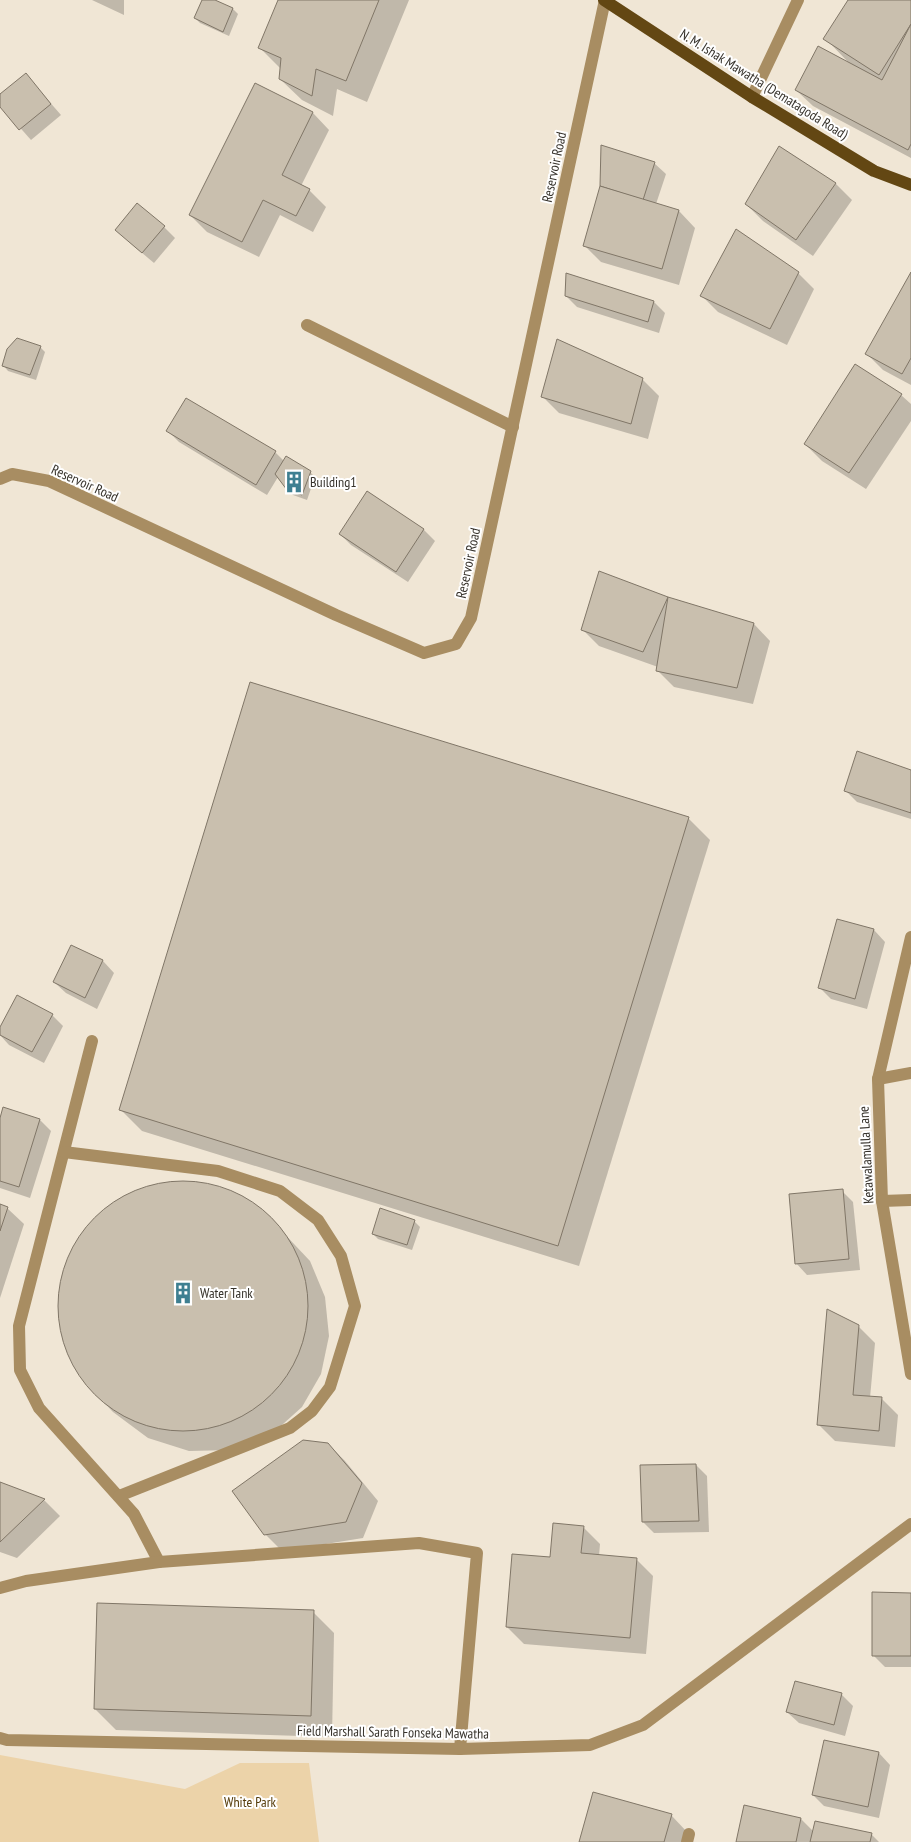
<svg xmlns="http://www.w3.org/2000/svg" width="911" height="1842" font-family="'PT Sans Narrow',sans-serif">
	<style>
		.green { fill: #ecd3a9 }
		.shadow { fill: #0003 }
		.building { fill: #c9bfae; stroke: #807667 }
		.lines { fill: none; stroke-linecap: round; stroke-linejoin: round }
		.minor { stroke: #a88d62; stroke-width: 12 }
		.major { stroke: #634713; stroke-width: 12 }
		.labels { text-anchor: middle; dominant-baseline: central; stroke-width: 4; stroke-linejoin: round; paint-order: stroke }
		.street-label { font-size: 14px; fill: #36322b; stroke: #fff }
		.poi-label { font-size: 14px; fill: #36322b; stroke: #fff; text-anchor: start }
		.park-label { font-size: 14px; fill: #553b09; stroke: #fff }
	</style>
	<rect width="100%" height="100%" fill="#f0e6d5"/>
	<path class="green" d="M0,1755L185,1789L240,1763H309L319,1842H0Z"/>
	<g class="shadow">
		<path d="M92,0H124V15Z"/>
		<path d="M203,0H212L233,9L238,14L229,36L200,23L195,18Z"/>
		<path d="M279,0H409L367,102L337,89L333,116L302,100L280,79L281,69L260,48Z"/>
		<path d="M849,0H911V158L813,106L796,90L849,63L825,38Z"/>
		<path d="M26,75L61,115L31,140L0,105V95Z"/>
		<path d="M255,85L313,113L329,130L301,186L309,190L326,207L313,232L280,215L259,257L207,232L190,215Z"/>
		<path d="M779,148L836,184L852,200L813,256L763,221L746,204Z"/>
		<path d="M654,163L666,174L656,204L679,211L695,228L679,285L601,262L584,245Z"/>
		<path d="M164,227L175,238L154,263L128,241Z"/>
		<path d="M798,273L814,289L787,345L718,312L702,296Z"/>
		<path d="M911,274V385L883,370L867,354Z"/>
		<path d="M567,275L654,302L665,313L659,333L577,307L566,296Z"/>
		<path d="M40,347L45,352L36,380L8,371L3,365Z"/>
		<path d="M642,379L659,396L648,439L559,413L542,396Z"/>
		<path d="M901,395L911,404V421L866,489L822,461L805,444Z"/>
		<path d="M168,431L275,452L284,461L310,472L315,477L307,500L293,495L278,477L267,495L179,442Z"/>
		<path d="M367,493L424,530L435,541L408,582L351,545L340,534Z"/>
		<path d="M599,573L668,598L754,624L770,641L753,704L674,687L658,671V667L599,646L582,629Z"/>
		<path d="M911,771V819L857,802L845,790Z"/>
		<path d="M688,818L710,840L579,1266L142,1131L121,1110Z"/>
		<path d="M838,920L874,930L885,942L867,1009L831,999L820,988Z"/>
		<path d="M72,946L103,961L114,973L97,1009L66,993L54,982Z"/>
		<path d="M52,1015L63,1026L44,1063L9,1045L0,1035V1030Z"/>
		<path d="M40,1120L51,1131L30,1198L0,1188V1122Z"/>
		<path d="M190,1182L228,1190L262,1210L310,1261L325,1297L329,1336L321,1374L302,1407L273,1433L232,1450L189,1451L148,1438L113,1412L92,1390L68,1354L58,1311L64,1269L84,1230L115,1201L151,1185Z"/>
		<path d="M842,1191L853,1202L860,1270L807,1275L796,1263Z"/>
		<path d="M0,1206L7,1208L24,1224L0,1298Z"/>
		<path d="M414,1221L420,1227L412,1250L378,1239L373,1234Z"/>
		<path d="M858,1326L875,1343L870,1398L882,1399L898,1415L895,1447L835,1441L818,1424Z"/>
		<path d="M328,1444L345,1461L378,1501L363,1538L282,1551L265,1534Z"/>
		<path d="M696,1465L707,1476L709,1532L654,1533L643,1522Z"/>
		<path d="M0,1484L44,1500L60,1516L17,1558L0,1552Z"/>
		<path d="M583,1527L600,1544L599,1556L636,1559L653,1576L646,1654L524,1644L507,1627L551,1559Z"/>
		<path d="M911,1594V1667H885L873,1655Z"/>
		<path d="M313,1612L334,1633L332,1737L116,1730L95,1709Z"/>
		<path d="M842,1695L853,1706L845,1736L799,1723L787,1712Z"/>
		<path d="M879,1753L890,1765L879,1818L824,1806L813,1795Z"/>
		<path d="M671,1815L687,1832L684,1842H580Z"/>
		<path d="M801,1819L814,1832L871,1834L879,1842H738Z"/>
	</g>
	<g class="building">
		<path d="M202,0H215L233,8L223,32L194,18Z"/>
		<path d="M278,0H379L346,81L316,69L312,96L279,79L281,58L258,48Z"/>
		<path d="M848,0H911V24L879,75L823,39Z"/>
		<path d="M911,24V144L908,150L795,90L818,46L882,80Z"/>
		<path d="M26,73L51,104L19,130L0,107V94Z"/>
		<path d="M255,83L313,112L282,175L310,189L296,216L263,200L242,242L189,215Z"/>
		<path d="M601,145L655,162L643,200L600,186Z"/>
		<path d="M779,146L836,183L796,240L745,204Z"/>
		<path d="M600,186L679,210L662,269L583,246Z"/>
		<path d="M137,203L165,226L142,253L115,230Z"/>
		<path d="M736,229L799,272L770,329L700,296Z"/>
		<path d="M911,272V358L902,374L865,354Z"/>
		<path d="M566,273L654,301L648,322L565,296Z"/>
		<path d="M17,338L41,346L30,375L2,366L7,349Z"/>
		<path d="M557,339L643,378L631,424L541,397Z"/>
		<path d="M855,364L902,394L849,473L804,444Z"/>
		<path d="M186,398L276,451L256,485L166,431Z"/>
		<path d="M286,456L311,471L302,495L287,490L275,474Z"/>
		<path d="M367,491L424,529L396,572L339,534Z"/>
		<path d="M599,571L668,597L643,652L581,630Z"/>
		<path d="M668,597L754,623L737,688L656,671Z"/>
		<path d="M250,682L689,817L558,1246L119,1110Z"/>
		<path d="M857,751L911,770V813L844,791Z"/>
		<path d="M837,919L874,929L855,999L818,988Z"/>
		<path d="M71,945L103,960L85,998L53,982Z"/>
		<path d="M17,995L53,1014L32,1052L0,1035V1027Z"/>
		<path d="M3,1107L40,1119L19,1187L0,1181V1118Z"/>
		<circle cx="183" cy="1306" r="125"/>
		<path d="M843,1189L849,1259L795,1264L789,1194Z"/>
		<path d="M0,1204L8,1207L0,1231Z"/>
		<path d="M380,1208L415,1220L407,1245L372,1234Z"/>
		<path d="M827,1309L859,1325L853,1395L882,1397L879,1431L817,1425Z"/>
		<path d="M303,1440L328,1443L362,1483L346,1522L264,1535L232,1491Z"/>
		<path d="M696,1464L699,1521L642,1522L640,1465Z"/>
		<path d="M0,1482L45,1499L0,1542Z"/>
		<path d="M553,1523L584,1526L581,1553L637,1558L630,1638L506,1627L512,1554L550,1557Z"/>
		<path d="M872,1592L911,1593V1656H872Z"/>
		<path d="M97,1603L314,1610L311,1716L94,1709Z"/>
		<path d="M795,1681L842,1693L834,1725L786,1712Z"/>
		<path d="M824,1740L879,1752L868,1807L812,1795Z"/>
		<path d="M593,1792L672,1814L664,1842H579Z"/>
		<path d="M744,1805L801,1818L796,1842H736Z"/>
		<path d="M815,1821L872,1833L870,1842H810Z"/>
	</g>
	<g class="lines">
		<g class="minor">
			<path d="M752,97L798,0"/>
			<path d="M307,325L513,427"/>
			<path d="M0,479L12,474L49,481L336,615L424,653L456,644L471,618L605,0"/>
			<path d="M911,937L878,1079L882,1201L911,1374"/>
			<path d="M92,1041L19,1326L20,1370L39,1408L134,1514L159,1562"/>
			<path d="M878,1079L911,1073"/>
			<path d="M64,1152L218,1171L280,1191L318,1220L341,1256L355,1306L330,1387L312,1411L290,1428L119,1496"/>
			<path d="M882,1201L911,1200"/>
			<path d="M0,1588L26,1581L159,1562L419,1543L477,1553L460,1749"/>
			<path d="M0,1738L7,1740L460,1749L590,1745L643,1725L911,1524"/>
			<path d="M687,1842L689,1834"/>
		</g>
		<path class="major" d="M604,0L752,97L874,171L911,185"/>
	</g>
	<defs>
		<g id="building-bare" transform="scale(1.725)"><path d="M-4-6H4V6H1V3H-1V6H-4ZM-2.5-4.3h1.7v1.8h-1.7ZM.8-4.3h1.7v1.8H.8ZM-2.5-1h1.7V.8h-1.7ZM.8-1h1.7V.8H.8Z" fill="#3e7f91" stroke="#fff" stroke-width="2.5" paint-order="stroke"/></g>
	</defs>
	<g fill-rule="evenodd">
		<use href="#building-bare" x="294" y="482"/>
		<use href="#building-bare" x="183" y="1293"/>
	</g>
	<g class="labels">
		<g class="street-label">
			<text transform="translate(764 84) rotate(32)">N. M. Ishak Mawatha (Dematagoda Road)</text>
			<text transform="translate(554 167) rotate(-78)">Reservoir Road</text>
			<text transform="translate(85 483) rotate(24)">Reservoir Road</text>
			<text transform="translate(468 563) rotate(-78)">Reservoir Road</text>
			<text transform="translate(866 1155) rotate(-93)">Ketawalamulla Lane</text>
			<text transform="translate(393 1732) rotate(1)">Field Marshall Sarath Fonseka Mawatha</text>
		</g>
		<g class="poi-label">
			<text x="310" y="482">Building1</text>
			<text x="200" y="1293">Water Tank</text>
		</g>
		<g class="park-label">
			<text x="250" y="1802">White Park</text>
		</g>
	</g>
</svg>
